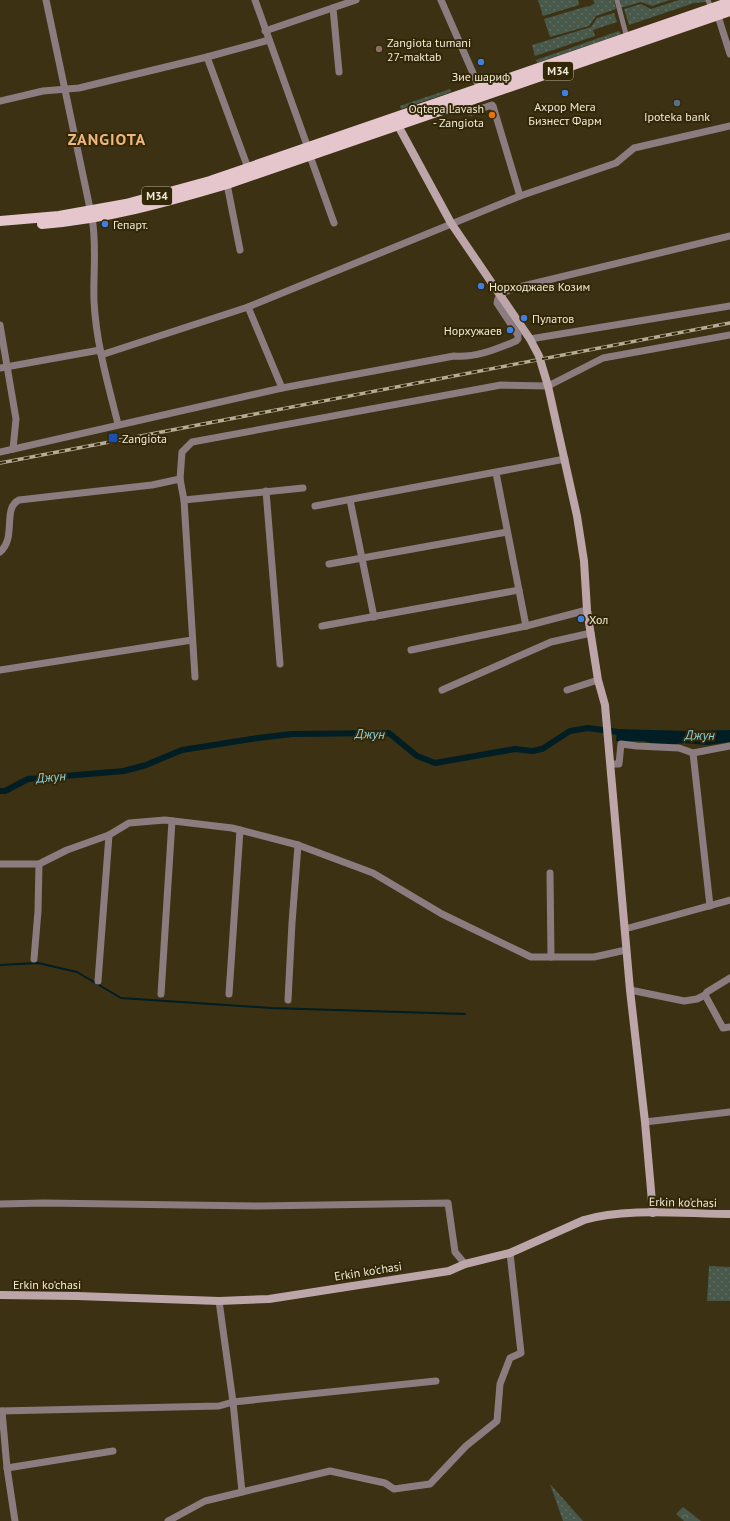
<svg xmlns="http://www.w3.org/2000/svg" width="730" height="1521" font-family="'PT Sans',sans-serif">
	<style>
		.grass { fill: url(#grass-dots) }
		.forest { fill: url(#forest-crowns) }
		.water { fill: #001e24 }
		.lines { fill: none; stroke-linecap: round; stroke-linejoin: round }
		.stream { stroke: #001e24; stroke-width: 2 }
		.canal { stroke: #001e24; stroke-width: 6 }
		.pedestrian { stroke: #8b7c7f; stroke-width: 5 }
		.minor { stroke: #8b7c7f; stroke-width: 7 }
		.secondary { stroke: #bda6aa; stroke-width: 8 }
		.primary { stroke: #e4c6cc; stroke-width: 10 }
		.rail-casing { stroke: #b5ad97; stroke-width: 3.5 }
		.rail { stroke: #322707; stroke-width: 2; stroke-dasharray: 6; stroke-linecap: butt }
		.education-dot { fill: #8d6e63; stroke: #322707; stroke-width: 1.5 }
		.shop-dot { fill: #3f7fe0; stroke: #322707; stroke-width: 1.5 }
		.service-dot { fill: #5c6f8a; stroke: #322707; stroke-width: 1.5 }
		.food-dot { fill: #e8710a; stroke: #322707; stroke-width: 1.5 }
		.transit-dot { fill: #1a4fb4; stroke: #322707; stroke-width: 1.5 }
		.labels { text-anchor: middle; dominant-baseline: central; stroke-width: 4; stroke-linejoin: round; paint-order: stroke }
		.shield { fill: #322707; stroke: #b7b099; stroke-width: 1 }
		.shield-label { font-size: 11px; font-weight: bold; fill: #f0ead8 }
		.poi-label { font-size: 12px; fill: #f0ead8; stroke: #322707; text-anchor: start }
		.street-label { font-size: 12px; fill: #f0ead8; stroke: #322707 }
		.water-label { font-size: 13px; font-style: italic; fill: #8bcfdc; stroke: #322707 }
		.district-label { font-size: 16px; font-weight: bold; letter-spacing: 1px; fill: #efb67b; stroke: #322707 }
	</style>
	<defs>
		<pattern id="grass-dots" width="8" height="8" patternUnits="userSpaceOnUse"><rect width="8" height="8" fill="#48584a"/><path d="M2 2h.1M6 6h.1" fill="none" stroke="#637063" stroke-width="1.8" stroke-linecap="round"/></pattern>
		<pattern id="forest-crowns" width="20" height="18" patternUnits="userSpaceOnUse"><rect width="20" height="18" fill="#48584a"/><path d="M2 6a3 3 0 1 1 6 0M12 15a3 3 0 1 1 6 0" fill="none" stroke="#637063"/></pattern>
	</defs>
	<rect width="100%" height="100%" fill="#3c3112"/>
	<g class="grass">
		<path d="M538,0H578L579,5L543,16Z"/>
		<path d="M593,0H614L616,9L596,16L589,26L550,37L544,19L588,6L589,7L595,3Z"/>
		<path d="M620,0H670L652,6L641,2L624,7H621Z"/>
		<path d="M679,0H706V2L694,3L629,25L624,9L641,4L651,9Z"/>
		<path d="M614,13L617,22L593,30L595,36L535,56L532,45L591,27L597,18Z"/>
		<path d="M619,31L621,34L537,63L536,60Z"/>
		<path d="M450,89L451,92L401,109L400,106Z"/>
		<path d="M709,1266L730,1267V1301H707Z"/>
		<path d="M550,1484L583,1521H563Z"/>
	</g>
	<path class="forest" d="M683,1507L701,1521H684L676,1514Z"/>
	<path class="water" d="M617,729L689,731L730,730V742L707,745L684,743L661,746L644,741H616Z"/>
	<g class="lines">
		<path class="stream" d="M0,965L38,963L77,972L121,998L271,1008L465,1014"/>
		<path class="canal" d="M0,791H5L28,779L124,771L146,765L182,750L258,738L292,734L389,733L417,756L435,763L515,749L532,751L542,749L570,731L588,728L625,733"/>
		<g class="pedestrian">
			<path d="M617,0L627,38"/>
			<path d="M708,0L711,8"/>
		</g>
		<g class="minor">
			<path d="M46,0L92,218C97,245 93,273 94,301C96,343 108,384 118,424"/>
			<path d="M255,0L308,148"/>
			<path d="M441,0L480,89"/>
			<path d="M333,8L339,72"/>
			<path d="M718,16L730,54"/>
			<path d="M265,31L356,0"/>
			<path d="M207,57L248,168"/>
			<path d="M0,101L43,91L79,88L207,57L269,40"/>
			<path d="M467,102L470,111L471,112L492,105L493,106L520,196"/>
			<path d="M310,156L334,223"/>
			<path d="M227,184L240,250"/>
			<path d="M248,307L282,388"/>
			<path d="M0,325L16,419L13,449"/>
			<path d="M530,339L730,306"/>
			<path d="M101,355L248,307L520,196L616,163L634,148L730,126"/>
			<path d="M0,368L100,350"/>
			<path d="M0,452L282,388L454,356C476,358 496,349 516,341L518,339V335L497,303C498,293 507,291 515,288L730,236"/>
			<path d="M496,473L526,626"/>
			<path d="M266,491L280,664"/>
			<path d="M184,500L303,488"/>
			<path d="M350,500L374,617"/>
			<path d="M315,506L565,459"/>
			<path d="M0,552C17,538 2,508 19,500L152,485L180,479"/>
			<path d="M329,564L507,532"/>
			<path d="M322,626L519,590"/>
			<path d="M411,650L526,626L587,610"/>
			<path d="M0,670L192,640"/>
			<path d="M195,677L184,500L180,479L182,452L192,442L501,385L548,386L603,358L730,335"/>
			<path d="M442,690L551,642L591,633"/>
			<path d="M567,690L598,680"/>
			<path d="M693,753L710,906"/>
			<path d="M611,764H619L621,744L637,746L679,748L693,753L730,746"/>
			<path d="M0,864H39L67,850L109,835L129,823L165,820L232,828L298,845L373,873L442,914L531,957H594L626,950"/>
			<path d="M550,873L551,957"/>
			<path d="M625,929L730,900"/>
			<path d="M34,959L38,911L39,864"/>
			<path d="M98,981L109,835"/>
			<path d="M630,990L684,1001L697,999L705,995L707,992L730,978"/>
			<path d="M161,994L172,821"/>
			<path d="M229,994L240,830"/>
			<path d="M705,995L723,1028L730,1027"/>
			<path d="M288,1000L292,923L298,845"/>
			<path d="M645,1122L730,1112"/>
			<path d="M0,1204L44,1203L259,1206L448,1203L455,1252L465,1264"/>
			<path d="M0,1411L219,1406L233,1402L436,1381"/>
			<path d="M2,1411L7,1468L15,1521"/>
			<path d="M7,1468L113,1451"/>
			<path d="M242,1492L330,1471L385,1483L394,1489L430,1484L466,1446L497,1421L500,1384L510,1358L521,1353L510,1253"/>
			<path d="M168,1521L205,1501L242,1492L233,1402L219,1301"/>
		</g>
		<g class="secondary">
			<path d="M395,120L451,223L530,339L539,356L548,386L577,516L584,561L587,610L598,680L605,705L630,990L645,1122L653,1213"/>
			<path d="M0,1295L77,1296L219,1301L269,1299L449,1271L465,1264L510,1253L584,1220C625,1207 687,1214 730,1214"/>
		</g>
		<g class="primary">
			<path d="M0,221L59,216L126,204L210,181L730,2"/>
			<path d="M42,224C106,219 166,202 227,184L730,11"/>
		</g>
		<g class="rail-casing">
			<path id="rail" d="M0,463L730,323"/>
		</g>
		<use href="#rail" class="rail"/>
	</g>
	<circle class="education-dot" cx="379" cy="49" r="4"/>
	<g class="shop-dot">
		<circle cx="481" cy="62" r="4"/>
		<circle cx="565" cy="93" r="4"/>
		<circle cx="105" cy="224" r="4"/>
		<circle cx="481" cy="286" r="4"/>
		<circle cx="524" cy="318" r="4"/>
		<circle cx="510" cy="330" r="4"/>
		<circle cx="581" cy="619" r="4"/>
	</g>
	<circle class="service-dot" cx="677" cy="103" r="4"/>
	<circle class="food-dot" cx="492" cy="115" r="4"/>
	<rect class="transit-dot" x="108" y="433" width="10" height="10" rx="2"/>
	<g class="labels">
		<g class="shield">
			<rect x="543" y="62" width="30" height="18" rx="3"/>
			<rect x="142" y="187" width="30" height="18" rx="3"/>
		</g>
		<g class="shield-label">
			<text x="558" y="71">M34</text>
			<text x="157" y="196">M34</text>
		</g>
		<g class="poi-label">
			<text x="387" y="42">Zangiota tumani<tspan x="387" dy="14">27-maktab</tspan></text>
			<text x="481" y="76" text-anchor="middle">Зие шариф</text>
			<text x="565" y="106" text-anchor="middle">Ахрор Мега<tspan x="565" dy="14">Бизнест Фарм</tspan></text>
			<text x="484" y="108" text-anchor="end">Oqtepa Lavash<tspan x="484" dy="14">- Zangiota</tspan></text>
			<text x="677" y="116" text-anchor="middle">Ipoteka bank</text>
			<text x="113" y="224">Гепарт.</text>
			<text x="489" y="286">Норходжаев Козим</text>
			<text x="532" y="318">Пулатов</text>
			<text x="502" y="330" text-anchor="end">Норхужаев</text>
			<text x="122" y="438">Zangiota</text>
			<text x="589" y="619">Хол</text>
		</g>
		<g class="street-label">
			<text transform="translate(683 1202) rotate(1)">Erkin ko'chasi</text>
			<text transform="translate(368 1271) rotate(-9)">Erkin ko'chasi</text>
			<text x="47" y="1284">Erkin ko'chasi</text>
		</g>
		<g class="water-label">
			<text transform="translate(370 734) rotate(2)">Джун</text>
			<text transform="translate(700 735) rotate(1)">Джун</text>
			<text transform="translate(51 777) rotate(-5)">Джун</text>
		</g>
		<g class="district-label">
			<text x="107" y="139">ZANGIOTA</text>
		</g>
	</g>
</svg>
